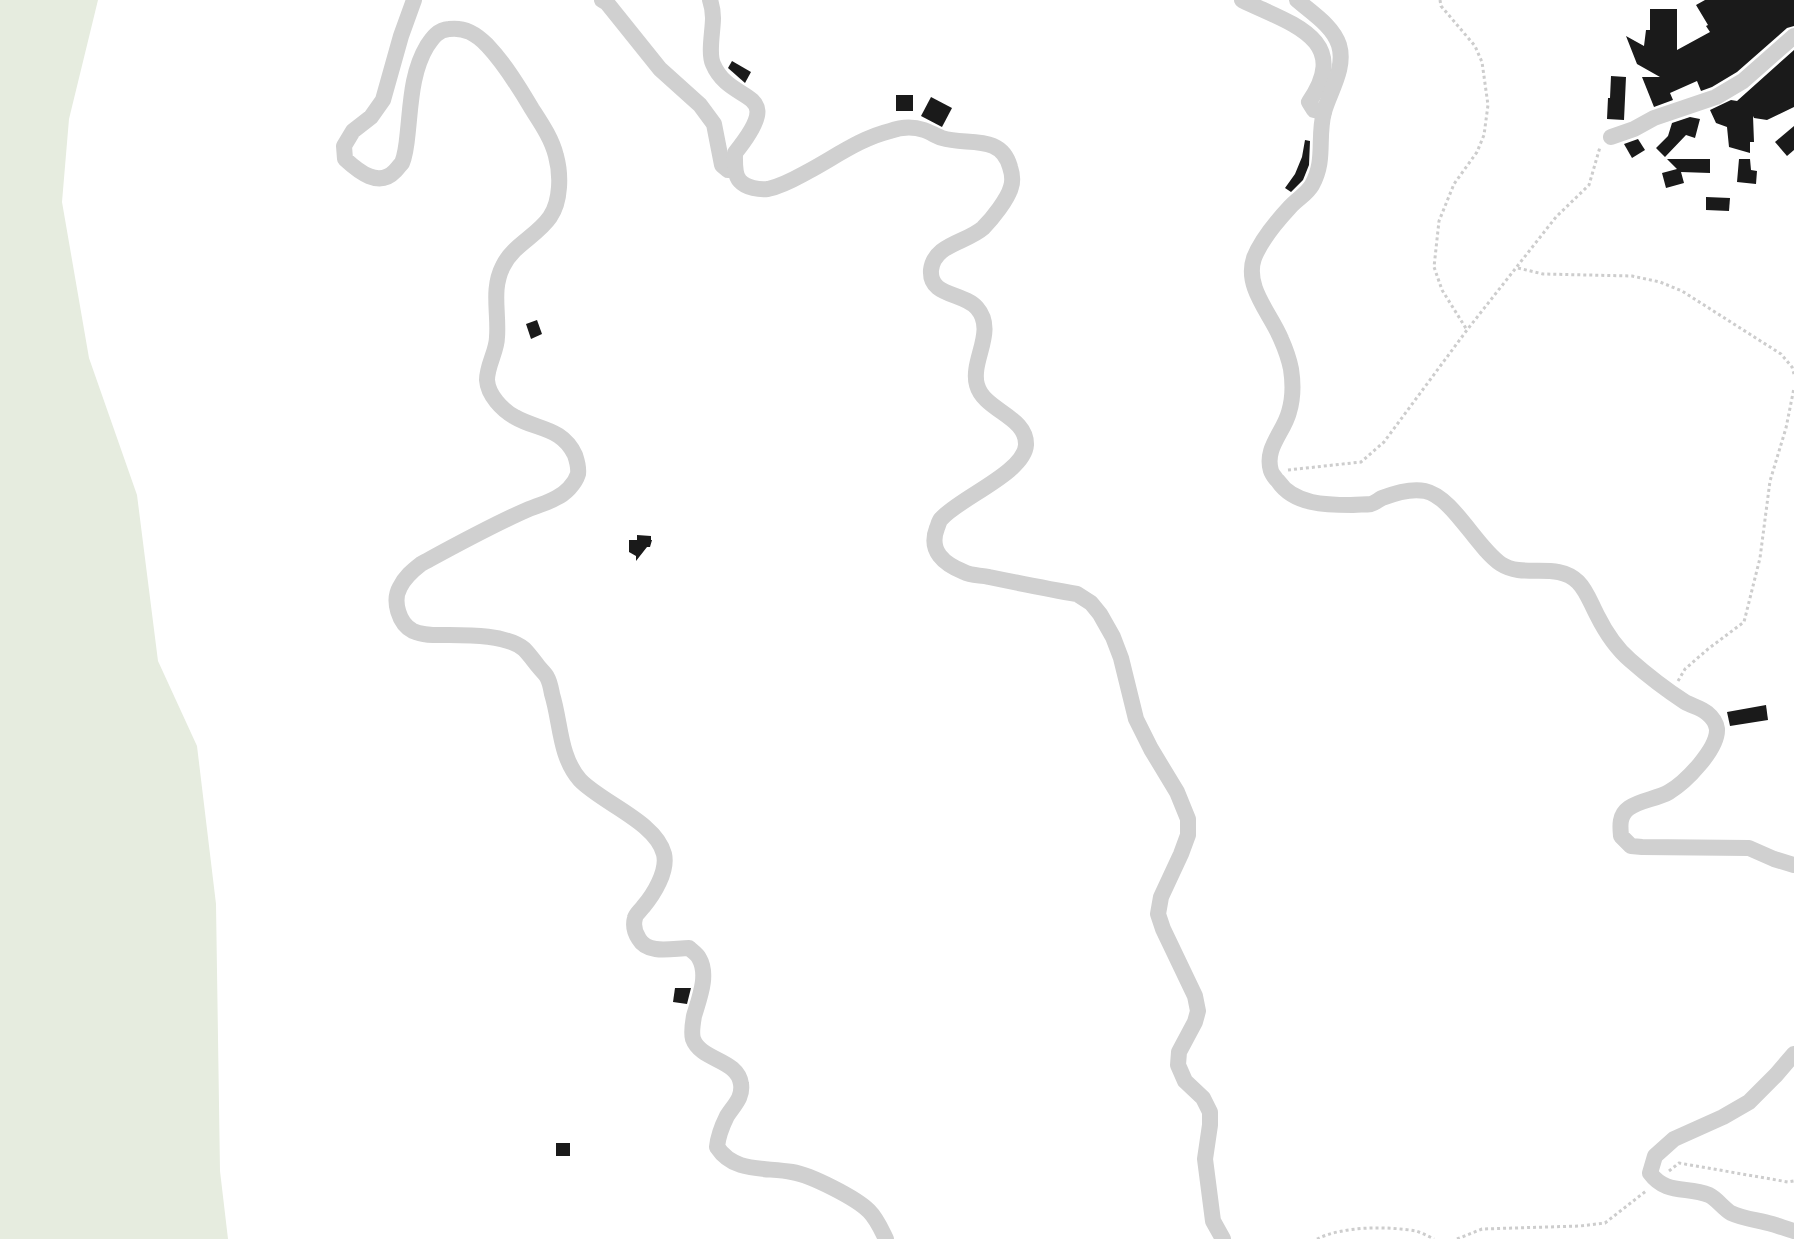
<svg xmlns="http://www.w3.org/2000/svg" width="1794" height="1239" font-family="'PT Sans',sans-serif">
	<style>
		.green { fill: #e6ecdf }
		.building { fill: #1a1a1a }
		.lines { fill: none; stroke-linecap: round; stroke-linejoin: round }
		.path { stroke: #cdcdcd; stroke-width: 3; stroke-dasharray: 3 3; stroke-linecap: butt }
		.minor { stroke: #d0d0d0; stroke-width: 16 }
	</style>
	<rect width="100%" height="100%" fill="#fff"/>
	<path class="green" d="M0,0H98L69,119L62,202L89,358L137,495L158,661L197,746L216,904L220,1171L228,1239H0Z"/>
	<g class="building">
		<path d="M1705,0H1794V26L1787,28L1737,72L1712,87L1701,91L1697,81L1670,93L1673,100L1654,107L1642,77H1660L1637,64L1626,36L1644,46L1646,30H1650V9H1677V50L1710,32L1706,26L1708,25L1696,5Z"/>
		<path d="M1794,50V107L1767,120L1754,118L1753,116L1754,142H1750V153L1729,147L1727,127L1716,123L1710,110L1731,100L1737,101Z"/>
		<path d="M732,61L751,72L745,83L728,68Z"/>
		<path d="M1611,76L1626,77L1624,120L1607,119L1608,98H1610Z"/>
		<rect x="896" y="95" width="17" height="16"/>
		<path d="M931,97L952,108L942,127L921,116Z"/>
		<path d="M1690,117L1700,119L1695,138L1686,135L1665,157L1656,148L1668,136L1672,123Z"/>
		<path d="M1794,126V150L1787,156L1775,142Z"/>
		<path d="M1638,139L1645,150L1632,158L1624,144Z"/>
		<path d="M1305,140L1310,141L1309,165L1303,180L1291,192L1285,188L1295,174L1302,157Z"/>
		<path d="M1667,159H1710V173L1681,172L1684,183L1666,188L1662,173L1677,169Z"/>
		<path d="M1739,159H1750L1751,170L1757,171L1756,184L1737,182Z"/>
		<path d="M1706,197L1730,198L1729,211L1706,210Z"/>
		<path d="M537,320L542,334L531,339L526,324Z"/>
		<path d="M637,535L651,536V540H652L650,547H647L636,561V556L629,552V540H637Z"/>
		<path d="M1766,705L1768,720L1730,726L1727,712Z"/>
		<path d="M675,988H691L687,1004L673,1002Z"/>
		<rect x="556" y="1143" width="14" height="13"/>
	</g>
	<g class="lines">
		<g class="path">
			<path d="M1440,0L1441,6L1475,46L1482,62L1488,105L1484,135L1477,152L1454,184L1439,221L1434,267L1442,290L1467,330"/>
			<path d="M1518,268L1543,274L1632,276L1660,282L1682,291L1781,354L1792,367L1794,374"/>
			<path d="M1288,470L1361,462L1384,442L1467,330L1556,217L1589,185L1600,147"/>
			<path d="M1678,681L1685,669L1708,649L1744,622L1760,558L1770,481L1786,428L1794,388"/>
			<path d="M1669,1171L1679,1163L1788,1182L1794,1181"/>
			<path d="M1317,1239C1343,1226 1387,1226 1416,1231C1422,1233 1428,1236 1434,1239"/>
			<path d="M1457,1239L1482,1229L1580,1226L1605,1223L1646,1191"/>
		</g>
		<g class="minor">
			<path d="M414,0L401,36L383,100L371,117L353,131L344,146L345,159C359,172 379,188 395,171C396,170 401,164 402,163C406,154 407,140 408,130C411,101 412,71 427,46C433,37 438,30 449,29C465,27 476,34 487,45C505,64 519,87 532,109C541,123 552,139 556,156C561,174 561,201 550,217C537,236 513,245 503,266C491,289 499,313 497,337C497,351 487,365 487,380C488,395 502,410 515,417C537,430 562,427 575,455C577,461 579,467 578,474C575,484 565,494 556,498C548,503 538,505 529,509C492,525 456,545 421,564C412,571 405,577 400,587C392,601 399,624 413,631C424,636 437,635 449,635C470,635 507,635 524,649C529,654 534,661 538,666C541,670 545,673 547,677C550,682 551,689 552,694C561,723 559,756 580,780C602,803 656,822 664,854C668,871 654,894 643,907C640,911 636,914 635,918C633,925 635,933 639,939C648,955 674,948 689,948C692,951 697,954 699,958C709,975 699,999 694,1016C693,1022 691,1032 693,1039C701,1061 738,1059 741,1084C743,1098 734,1105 727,1116C722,1126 718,1136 717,1147C734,1173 764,1167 792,1172C811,1175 856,1198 869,1211C877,1219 881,1229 886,1239"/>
			<path d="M602,0L607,3L660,69L700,105L714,124L722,165L728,170L735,169"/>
			<path d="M710,0C712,6 713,12 713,18C713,31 708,53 713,64C731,107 789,86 735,153C735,161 734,175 740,181C746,188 760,190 768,189C783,186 796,178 809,171C835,157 861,138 890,131C901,127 912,126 924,130C930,132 936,136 942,138C966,146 1001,133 1010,167C1012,173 1013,181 1011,187C1008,199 992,219 983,228C966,243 934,244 931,270C929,297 963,292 977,308C997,331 970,361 977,385C984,411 1027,416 1026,445C1024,473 959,498 941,519C939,521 938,526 937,528C928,551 944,564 964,572C971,576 981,575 989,577C1018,583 1047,589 1077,594L1091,603L1100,614L1113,637L1121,658L1136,719L1151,749L1177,792L1188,819V835L1181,854L1161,897L1158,914L1163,929L1195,996L1198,1011L1195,1022L1179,1052L1178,1065L1185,1081L1203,1098L1210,1112V1125L1205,1159L1213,1221L1223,1239"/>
			<path d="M1242,0C1288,23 1353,38 1309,102L1314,110L1324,112"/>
			<path d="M1297,0C1312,13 1333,26 1339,45C1346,68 1330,91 1324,112C1317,138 1326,160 1312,185C1307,194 1297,199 1290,207C1277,221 1261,240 1254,258C1244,287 1271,314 1281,339C1285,348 1289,359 1291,369C1293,382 1293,399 1289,412C1284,432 1264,448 1271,471C1271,472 1277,481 1278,481C1294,505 1327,505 1352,505C1358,504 1365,505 1371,504C1375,503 1378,500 1382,498C1395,493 1411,488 1425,491C1453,497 1476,547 1501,564C1524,579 1557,561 1578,582C1587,591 1591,604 1597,615C1605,631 1616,648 1630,660C1647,675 1665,689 1685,702C1692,706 1701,708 1707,713C1712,717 1716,722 1717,729C1718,749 1686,782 1669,792C1657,799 1640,800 1629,808C1619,815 1620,826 1621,836L1631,846L1642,847L1749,848L1774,859L1794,865"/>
			<path d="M1611,137L1634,129L1654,118L1716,97L1743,81L1794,36"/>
			<path d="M1794,1054L1776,1075L1749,1102L1723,1117L1674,1139L1655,1156L1650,1173C1666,1195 1687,1186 1709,1195C1717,1199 1723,1208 1731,1213C1744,1219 1758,1220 1772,1224C1779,1226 1787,1229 1794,1231"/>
		</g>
	</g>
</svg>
